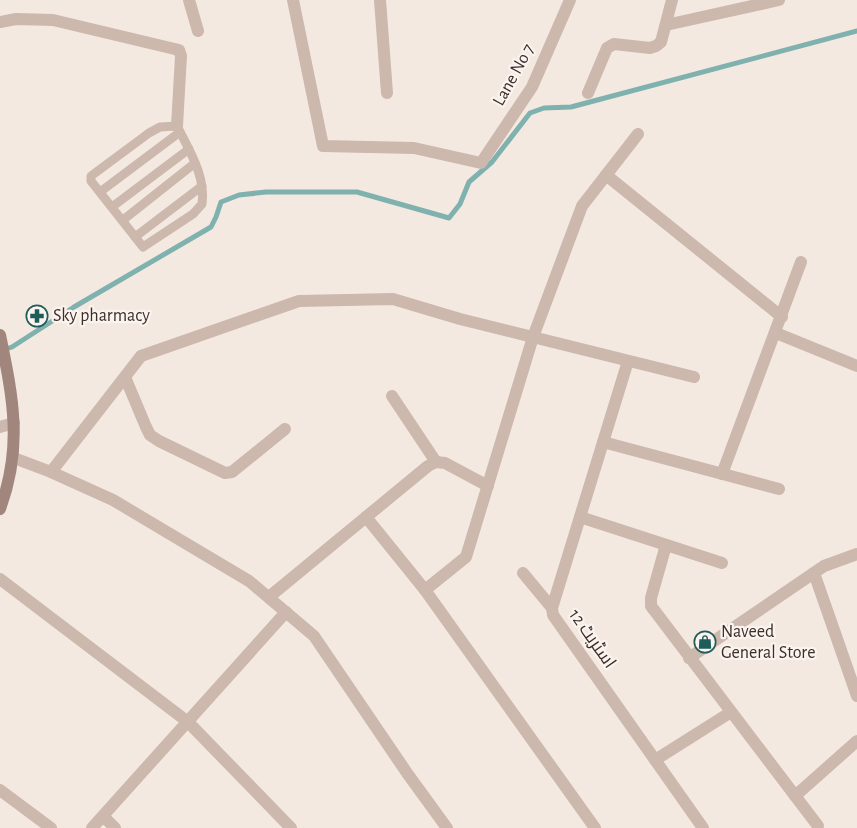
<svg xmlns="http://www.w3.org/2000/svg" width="857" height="828" font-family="'Alegreya Sans',Cairo,sans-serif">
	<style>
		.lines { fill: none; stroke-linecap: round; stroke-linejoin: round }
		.stream { stroke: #7fb1ae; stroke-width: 5 }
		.lane { stroke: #ccb8ac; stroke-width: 9 }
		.street { stroke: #ccb8ac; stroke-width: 12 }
		.secondary { stroke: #a0867d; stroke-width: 12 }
		.labels { text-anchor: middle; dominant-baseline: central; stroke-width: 4.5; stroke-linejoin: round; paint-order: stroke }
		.street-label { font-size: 18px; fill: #3b2e2b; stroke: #fbf3ee }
		.poi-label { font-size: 18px; fill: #3b2e2b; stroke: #fbf3ee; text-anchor: start }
	</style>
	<rect width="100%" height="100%" fill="#f4e9e1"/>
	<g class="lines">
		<path class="stream" d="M3,350L12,347L74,307L211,227L216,217L221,202L239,195L266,192H357L449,218L460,204L469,182L492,162L530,113L544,108L571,107L857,31"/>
		<g class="lane">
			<path d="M177,126C189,150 206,176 202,204L193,214L143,247L91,181V176L149,133L160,127Z"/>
			<path d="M100,192L180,132"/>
			<path d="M112,207L189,149"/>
			<path d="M123,220L195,163"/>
			<path d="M135,237L202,186"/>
		</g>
		<g class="street">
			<path d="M189,0L198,31"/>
			<path d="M293,0L323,146L414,148L481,163L532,87L570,0"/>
			<path d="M380,0L387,93"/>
			<path d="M0,22L16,19L53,20L179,50L181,56L177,126"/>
			<path d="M666,25L779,0"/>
			<path d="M588,93L607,48L614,44L650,48L656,46L661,42L672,0"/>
			<path d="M606,175L782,317"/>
			<path d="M776,333L857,366"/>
			<path d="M628,361L552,608L553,615L703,828"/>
			<path d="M125,377L146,427L150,435L159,441L225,473L232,472L285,429"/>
			<path d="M392,396L436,462"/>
			<path d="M0,427L14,423"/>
			<path d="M603,442L779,489"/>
			<path d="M14,458L51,472L113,500L249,581L314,636L407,773L447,828"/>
			<path d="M51,472L141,356L299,301L393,299L460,319L694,377"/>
			<path d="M722,474L801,262"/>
			<path d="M366,517L425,590L595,828"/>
			<path d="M580,517L722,563"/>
			<path d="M666,545L651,598V606L818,826"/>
			<path d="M523,573L552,608"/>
			<path d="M814,573L857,696"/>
			<path d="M0,579L188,722L291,828"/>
			<path d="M425,590L466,557L533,337L582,206L638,134"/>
			<path d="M269,597L428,466L436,462L445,463L488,486"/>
			<path d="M689,658L824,566L857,554"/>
			<path d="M655,760L731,712"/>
			<path d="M0,790L51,828"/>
			<path d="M795,796L857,741"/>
			<path d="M103,816L115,828"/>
			<path d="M92,828L286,612"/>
		</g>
		<path class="secondary" d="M0,335C13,398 23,447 0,509"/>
	</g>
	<defs>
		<g id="pharmacy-ring" transform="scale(1.125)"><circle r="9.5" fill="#fbf3ee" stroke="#1f5d5b" stroke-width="1.5"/><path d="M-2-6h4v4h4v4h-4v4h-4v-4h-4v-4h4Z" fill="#1f5d5b"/></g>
		<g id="shop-ring" transform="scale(1.125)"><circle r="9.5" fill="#fbf3ee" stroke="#1f5d5b" stroke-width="1.5"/><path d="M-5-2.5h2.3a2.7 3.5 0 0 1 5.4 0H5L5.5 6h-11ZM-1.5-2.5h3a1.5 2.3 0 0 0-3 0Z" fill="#1f5d5b"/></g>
	</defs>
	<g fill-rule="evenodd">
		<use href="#pharmacy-ring" x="37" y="316"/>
		<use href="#shop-ring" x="705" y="642"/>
	</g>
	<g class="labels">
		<g class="street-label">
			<text transform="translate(514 75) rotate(-61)">Lane No 7</text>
			<text transform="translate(592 639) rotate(55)">اسٹریٹ 12</text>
		</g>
		<g class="poi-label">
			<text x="53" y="316">Sky pharmacy</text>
			<text x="721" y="632">Naveed<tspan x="721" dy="21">General Store</tspan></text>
		</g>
	</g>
</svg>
